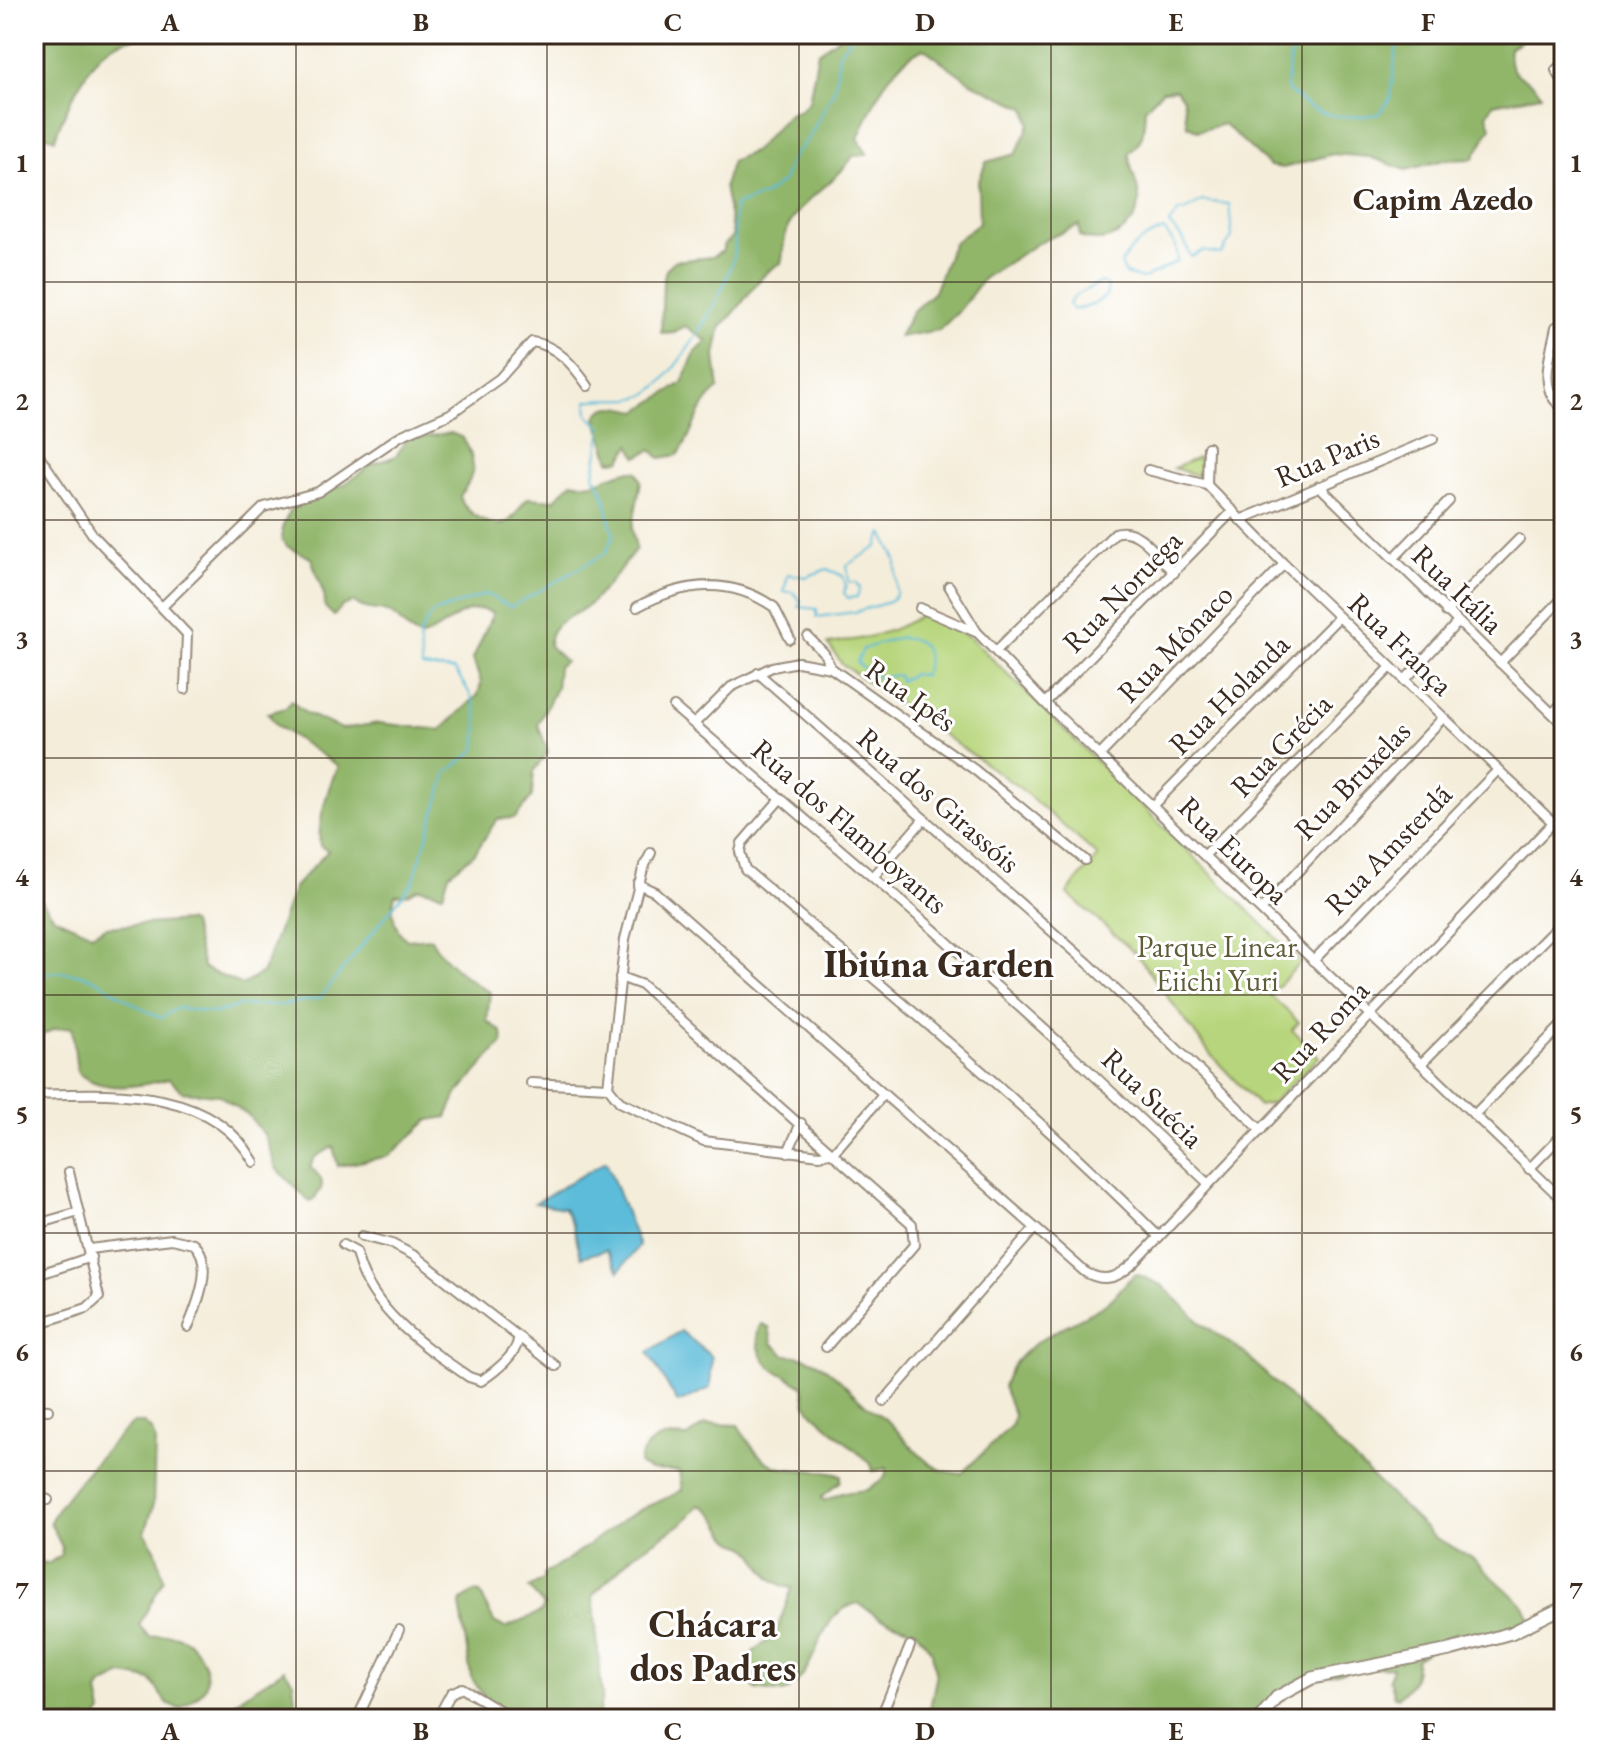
<svg xmlns="http://www.w3.org/2000/svg" width="1598" height="1753" font-family="'EB Garamond',serif">
	<style>
		.green { fill: #b7d57b; stroke: #79804c; stroke-width: 2 }
		.forest { fill: #91b66b; stroke: #667044; stroke-width: 2 }
		.water { fill: #5bbcd9; stroke: #4b737c; stroke-width: 2 }
		.lines { fill: none; stroke-linecap: round; stroke-linejoin: round }
		.stream { stroke: #5bbcd9; stroke-width: 2 }
		.street-casing { stroke: #988c7c; stroke-width: 12 }
		.secondary-casing { stroke: #988c7c; stroke-width: 15 }
		.street { stroke: #fff; stroke-width: 8 }
		.secondary { stroke: #fff; stroke-width: 11 }
		.grid { fill: none; stroke: #3b2a1e; stroke-width: 2; stroke-opacity: 0.55 }
		.labels { text-anchor: middle; dominant-baseline: central; stroke-width: 6; stroke-linejoin: round; paint-order: stroke }
		.street-label { font-size: 30px; fill: #3b2a1e; stroke: #fff }
		.park-label { font-size: 30px; fill: #605d3a; stroke: #fff }
		.neighbourhood-label { font-size: 32px; font-weight: bold; fill: #3b2a1e; stroke: #fff }
		.district-label { font-size: 38px; font-weight: bold; fill: #3b2a1e; stroke: #fff }
		.neatline { fill: none; stroke: #3b2a1e; stroke-width: 3 }
		.grid-label { font-size: 26px; text-anchor: middle; font-weight: bold; fill: #3b2a1e }
	</style>
	<rect width="100%" height="100%" fill="#fff"/>
	<filter id="ink" filterUnits="userSpaceOnUse"><feTurbulence type="fractalNoise" baseFrequency=".0125" numOctaves="2"/><feDisplacementMap in="SourceGraphic" scale="16" xChannelSelector="R" yChannelSelector="G"/><feConvolveMatrix kernelMatrix="1 2 1 2 8 2 1 2 1" color-interpolation-filters="sRGB"/></filter>
	<filter id="wash" filterUnits="userSpaceOnUse"><feTurbulence type="fractalNoise" baseFrequency=".006" numOctaves="4" result="noise"/><feDisplacementMap in="SourceGraphic" scale="32" xChannelSelector="R" yChannelSelector="G"/><feGaussianBlur stdDeviation="1.8" result="paint"/><feColorMatrix in="noise" values="0 0 0 0 0 0 0 0 0 0 0 0 0 0 0 0 0 1.4 0 .05"/><feComposite in="paint" operator="in"/></filter>
	<g filter="url(#wash)">
		<rect width="100%" height="100%" fill="#f4edda"/>
		<g class="green">
			<path d="M1200,457L1202,477L1174,468Z"/>
			<path d="M922,614L970,637L1301,962L1270,995L1299,1022L1292,1030L1319,1057L1272,1103L1259,1106L1211,1055L1136,954L1067,893L1098,856L1020,788L843,665L828,644C862,639 893,634 922,614Z"/>
		</g>
		<g class="forest">
			<path d="M34,34H174C152,36 124,36 105,50C88,63 61,118 55,139L34,131Z"/>
			<path d="M843,34H1519L1520,42L1510,47C1505,83 1532,73 1541,95L1493,104L1487,115L1491,127L1473,159L1444,160L1406,170L1370,157L1333,154L1283,168L1270,166L1224,124L1198,131L1187,125L1183,99L1176,89L1163,90L1145,108C1144,128 1145,141 1129,153C1129,170 1141,188 1139,204C1135,232 1103,247 1080,237L1079,225L1038,243L984,278L958,312L939,330L899,337L913,311L934,292L953,243L979,223L978,183L986,162L1016,154L1030,124L1026,108L973,84L923,48C887,66 874,103 858,138L867,154L853,156C836,184 798,200 786,232C783,241 784,253 781,263C753,277 745,307 721,326L715,356L719,389C696,406 694,434 678,455L660,458L651,450L637,457L630,445L621,460L610,461L596,417C605,401 623,408 638,411L682,383L695,353L707,341L685,326L674,332L661,333L663,283L666,270L674,261L712,257L723,251V246L733,236L724,186L732,161L754,151L789,114L801,110L809,101L818,52Z"/>
			<path d="M451,433L463,438C477,462 476,474 460,496C461,511 493,530 506,523C517,517 519,506 528,498L554,500L572,482C603,490 616,466 637,472L641,481L632,529L636,548C630,559 601,593 591,603C574,619 550,617 549,646L565,661L558,667L556,688L538,724L548,752L534,771L532,796L515,818L497,819L475,853L449,874L443,894L419,888L408,894L395,895C390,911 394,929 407,940L431,938C437,955 473,985 490,992L487,1021L502,1032L503,1042L457,1094L447,1117L429,1120L389,1156L338,1166L333,1147L315,1157L310,1167C326,1180 326,1188 310,1202L276,1168L265,1136L249,1116L219,1095L183,1092L169,1079C140,1086 102,1094 77,1072L72,1027L54,1029L34,1039V783L39,807L36,871L39,897L54,917L92,934L106,927L187,921L192,924L203,968L242,985L263,972L294,887L328,851L320,846C317,822 328,788 338,766L276,725L268,713L286,708L291,701L307,714L342,729L379,723L441,730L478,695L481,683L473,659L493,613C466,599 447,628 422,637C407,632 403,622 391,614C379,606 369,614 354,602L342,606L334,616L325,607L324,595L311,558L288,547L282,540V528L291,508L345,484L371,465L396,456L407,439Z"/>
			<path d="M1136,1274L1162,1285L1201,1323L1244,1353L1434,1537L1471,1557L1524,1606L1530,1620C1508,1629 1480,1647 1456,1633L1416,1659C1417,1677 1412,1685 1398,1697H1394L1389,1679L1392,1667C1343,1668 1294,1681 1261,1719H928L936,1678L932,1652L915,1630L880,1618L858,1603C813,1614 824,1668 784,1693L755,1689L747,1678L753,1652L775,1635L792,1588C769,1584 765,1570 753,1553C748,1546 738,1545 732,1540C719,1528 719,1511 699,1505L684,1522L632,1556L593,1595L602,1695L598,1719H523L486,1700L471,1677L460,1604L462,1600L474,1592L480,1593L494,1622L505,1628L541,1612L544,1606L529,1588L543,1580V1574C574,1559 597,1537 626,1518C643,1506 664,1501 682,1490L679,1471L650,1470L639,1464C644,1438 664,1435 688,1437L705,1424L738,1425C773,1486 785,1462 841,1475V1481L821,1498L824,1501L842,1493L867,1490L885,1477L887,1468L873,1471L871,1464L814,1414L806,1404L803,1386C783,1372 762,1371 758,1342C757,1334 757,1330 761,1324L769,1327L772,1343L785,1355C824,1355 839,1382 867,1406C875,1412 885,1418 892,1425C911,1445 931,1476 962,1473L1012,1425L1014,1415L1003,1387C1015,1342 1069,1327 1104,1305C1118,1297 1123,1282 1136,1274Z"/>
			<path d="M134,1423H144L152,1431L155,1440L153,1507L145,1533L155,1549L164,1579L139,1625L149,1637C161,1635 171,1633 182,1638C199,1646 215,1675 201,1693C196,1699 186,1704 180,1709L167,1704L151,1680L123,1675L102,1685L98,1692L102,1712L97,1719H34V1565L49,1563L61,1555L62,1547L50,1522C59,1502 117,1434 134,1423Z"/>
			<path d="M284,1669L293,1682L297,1719H222C233,1697 265,1685 284,1669Z"/>
		</g>
		<g class="water">
			<path d="M606,1161L639,1246L619,1271L606,1250L581,1257L573,1225L564,1208L535,1203Z"/>
			<path d="M681,1331L712,1357L710,1388L678,1403L648,1352Z"/>
		</g>
		<g class="lines">
			<g class="stream">
				<path d="M960,34L990,37L1011,34"/>
				<path d="M1223,34L1237,37L1240,34"/>
				<path d="M1295,34L1299,41L1289,61L1287,89C1315,118 1341,120 1379,114L1390,99L1398,34"/>
				<path d="M1202,201L1229,204L1232,237L1221,254L1203,251L1191,257L1184,240L1169,224L1180,210L1184,212Z"/>
				<path d="M1164,230L1176,246L1178,261L1143,279L1125,274L1121,263C1131,246 1145,237 1164,230Z"/>
				<path d="M1101,282L1107,286V295L1093,305L1073,310L1069,304L1076,295Z"/>
				<path d="M883,533L896,560V595L889,602L855,612L817,617V609L799,607L801,601L793,592H784L788,574L806,577L827,569L843,576L846,585L844,593L848,598L857,597L860,588L855,582H849L847,565L877,547Z"/>
				<path d="M900,637C903,640 906,639 910,639C930,642 928,660 924,676L913,674L900,681L898,675L877,677L870,667L864,669L857,662L863,649Z"/>
				<path d="M34,974C102,964 106,995 161,1018L177,1008L215,1013L238,1006L283,1005L320,998L413,882L447,772L476,750C480,712 477,700 454,670L422,667L419,635L431,614L486,594L511,607L606,553L614,534C605,510 608,496 594,475L602,428L588,415L587,401C607,396 629,404 647,394C676,378 728,288 734,255C736,240 734,222 734,206L765,195L783,181L791,159L810,136L835,88L839,53L853,34"/>
			</g>
		</g>
	</g>
	<g filter="url(#ink)">
		<g class="lines">
			<g class="street-casing">
				<g id="street">
					<path d="M1564,62L1556,70L1564,83"/>
					<path d="M1556,327C1551,353 1536,392 1564,408"/>
					<path d="M34,448L93,535L187,634L185,689"/>
					<path d="M1148,470L1207,485L1284,564L1564,833"/>
					<path d="M1207,485L1208,447"/>
					<path d="M1319,486L1564,725"/>
					<path d="M1240,520L1433,439"/>
					<path d="M1393,559L1449,501"/>
					<path d="M949,586L977,632L1045,703L1564,1201"/>
					<path d="M162,607L264,507L318,492L400,436L450,414L500,378L532,342C557,345 574,366 588,386"/>
					<path d="M637,607C683,582 729,576 774,607L790,639"/>
					<path d="M920,608L976,632"/>
					<path d="M1446,612L1519,539"/>
					<path d="M808,637L824,653L831,668"/>
					<path d="M997,650L1115,533C1139,525 1158,557 1174,573"/>
					<path d="M1500,663L1564,597"/>
					<path d="M758,673L1088,963L1261,1130"/>
					<path d="M1404,681L1457,623"/>
					<path d="M1045,703L1233,511"/>
					<path d="M674,707L925,922L1064,1047L1209,1184"/>
					<path d="M1553,713L1564,701"/>
					<path d="M695,723L731,687L772,667L798,662L831,668L975,770L1085,860"/>
					<path d="M1100,755L1284,564"/>
					<path d="M781,798L742,843L740,852L745,869C885,989 1029,1105 1159,1237"/>
					<path d="M1153,805L1339,617"/>
					<path d="M1205,855L1390,668"/>
					<path d="M873,877L924,819"/>
					<path d="M638,884L655,892L1085,1272C1106,1284 1119,1277 1135,1262L1564,811"/>
					<path d="M1262,909L1443,718"/>
					<path d="M1313,961L1498,770"/>
					<path d="M620,977L642,985L912,1224L914,1245L826,1347"/>
					<path d="M1423,1062L1564,920"/>
					<path d="M531,1083L608,1087"/>
					<path d="M608,1087L620,1102L704,1141L820,1155L834,1152L883,1095"/>
					<path d="M608,1087L625,939L643,869L651,853"/>
					<path d="M34,1095C110,1093 211,1085 254,1162"/>
					<path d="M1474,1115L1564,1023"/>
					<path d="M788,1152L801,1123"/>
					<path d="M1529,1169L1564,1133"/>
					<path d="M34,1225L79,1212"/>
					<path d="M362,1236L392,1244L415,1256L556,1366"/>
					<path d="M343,1245L356,1252C368,1309 425,1347 469,1377L481,1381C494,1372 516,1356 518,1340"/>
					<path d="M89,1249L172,1239L194,1244C215,1263 197,1305 188,1327"/>
					<path d="M34,1276L91,1257"/>
					<path d="M34,1325L87,1308L99,1297L69,1172"/>
					<path d="M884,1401L1035,1228"/>
					<path d="M34,1409L48,1410"/>
					<path d="M34,1494L48,1500"/>
					<path d="M357,1719L399,1630"/>
					<path d="M437,1719L451,1693L462,1688L514,1719"/>
					<path d="M838,1719L842,1716L848,1719"/>
					<path d="M880,1719L910,1646"/>
				</g>
			</g>
			<g class="secondary-casing">
				<path id="secondary" d="M1259,1719L1277,1697L1312,1678L1450,1650L1511,1633L1564,1607"/>
			</g>
			<use href="#street" class="street"/>
			<use href="#secondary" class="secondary"/>
		</g>
	</g>
	<path class="grid" d="M296,34V1719M547,34V1719M799,34V1719M1051,34V1719M1302,34V1719M34,282H1564M34,520H1564M34,758H1564M34,995H1564M34,1233H1564M34,1471H1564"/>
	<g class="labels">
		<g class="street-label">
			<text transform="translate(1327 457) rotate(-23)">Rua Paris</text>
			<text transform="translate(1458 589) rotate(44)">Rua Itália</text>
			<text transform="translate(1122 591) rotate(-46)">Rua Noruega</text>
			<text transform="translate(1175 643) rotate(-46)">Rua Mônaco</text>
			<text transform="translate(1401 644) rotate(44)">Rua França</text>
			<text transform="translate(1229 694) rotate(-45)">Rua Holanda</text>
			<text transform="translate(911 695) rotate(35)">Rua Ipês</text>
			<text transform="translate(1281 745) rotate(-46)">Rua Grécia</text>
			<text transform="translate(1352 780) rotate(-46)">Rua Bruxelas</text>
			<text transform="translate(939 800) rotate(41)">Rua dos Girassóis</text>
			<text transform="translate(850 826) rotate(41)">Rua dos Flamboyants</text>
			<text transform="translate(1388 849) rotate(-46)">Rua Amsterdã</text>
			<text transform="translate(1234 850) rotate(44)">Rua Europa</text>
			<text transform="translate(1320 1031) rotate(-47)">Rua Roma</text>
			<text transform="translate(1153 1098) rotate(44)">Rua Suécia</text>
		</g>
		<g class="park-label">
			<text x="1217" y="946">Parque Linear<tspan x="1217" dy="34">Eiichi Yuri</tspan></text>
		</g>
		<g class="neighbourhood-label">
			<text x="1443" y="199">Capim Azedo</text>
		</g>
		<g class="district-label">
			<text x="939" y="963">Ibiúna Garden</text>
			<text x="713" y="1623">Chácara<tspan x="713" dy="44">dos Padres</tspan></text>
		</g>
	</g>
	<rect width="1598" height="1753" fill="none" stroke="#fff" stroke-width="88"/>
	<rect x="44" y="44" width="1510" height="1665" class="neatline"/>
	<g class="grid-label">
		<text x="170" y="31">A</text>
		<text x="421" y="31">B</text>
		<text x="673" y="31">C</text>
		<text x="925" y="31">D</text>
		<text x="1176" y="31">E</text>
		<text x="1428" y="31">F</text>
		<text x="22" y="172">1</text>
		<text x="1576" y="172">1</text>
		<text x="22" y="410">2</text>
		<text x="1576" y="410">2</text>
		<text x="22" y="648">3</text>
		<text x="1576" y="648">3</text>
		<text x="22" y="886">4</text>
		<text x="1576" y="886">4</text>
		<text x="22" y="1123">5</text>
		<text x="1576" y="1123">5</text>
		<text x="22" y="1361">6</text>
		<text x="1576" y="1361">6</text>
		<text x="22" y="1599">7</text>
		<text x="1576" y="1599">7</text>
		<text x="170" y="1740">A</text>
		<text x="421" y="1740">B</text>
		<text x="673" y="1740">C</text>
		<text x="925" y="1740">D</text>
		<text x="1176" y="1740">E</text>
		<text x="1428" y="1740">F</text>
	</g>
</svg>
